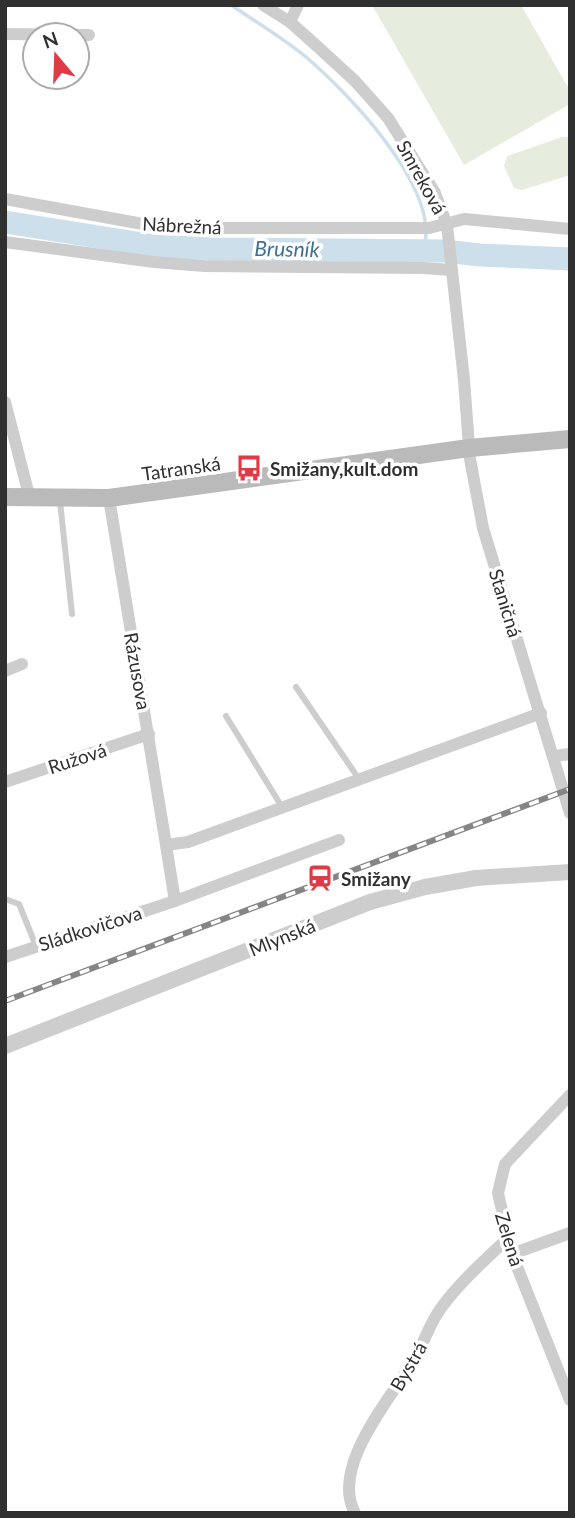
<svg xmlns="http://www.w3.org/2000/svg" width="575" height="1518" font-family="Lato,sans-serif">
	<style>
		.green { fill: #e6ecde }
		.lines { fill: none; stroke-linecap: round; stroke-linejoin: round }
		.stream { stroke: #ccdfeb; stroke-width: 3.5 }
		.river { stroke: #ccdfeb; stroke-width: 23 }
		.service { stroke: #cdcdcd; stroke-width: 6 }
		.minor { stroke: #cdcdcd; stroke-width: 12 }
		.tertiary { stroke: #cdcdcd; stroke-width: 16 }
		.secondary { stroke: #bababa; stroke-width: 18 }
		.rail-casing { stroke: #858585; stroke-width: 6 }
		.rail { stroke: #fff; stroke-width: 3.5; stroke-dasharray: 10; stroke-linecap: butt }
		.labels { text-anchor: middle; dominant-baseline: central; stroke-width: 7; stroke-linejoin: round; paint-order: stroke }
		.street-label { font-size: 19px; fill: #303030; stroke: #fff }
		.poi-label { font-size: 19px; font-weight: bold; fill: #303030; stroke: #fff; text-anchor: start }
		.water-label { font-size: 21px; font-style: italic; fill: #407090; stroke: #fff }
	</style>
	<rect width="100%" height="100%" fill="#fff"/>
	<g class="green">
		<path d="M372,5H521L570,91V104L464,165Z"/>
		<path d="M562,137H570V175L522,190L514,188L504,166L507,156Z"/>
	</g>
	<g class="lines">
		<path class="stream" d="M231,5C256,22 283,38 306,57C348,93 444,191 423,251"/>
		<path class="river" d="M5,222L155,246L216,249L444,251L480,255L570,259"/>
		<g class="service">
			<path d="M60,501L72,614"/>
			<path d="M296,687L359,779"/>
			<path d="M226,716L282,807"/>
			<path d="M5,899L19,904L36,946"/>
		</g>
		<g class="minor">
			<path d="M263,5L290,22L318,47L355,81L388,118L435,193L447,225L464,380L470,459L483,528L570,813"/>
			<path d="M290,22L298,5"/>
			<path d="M5,34L89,35"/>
			<path d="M5,199L165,228H429L464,219L570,229"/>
			<path d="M5,242L154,262L204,266L424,268L451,270"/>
			<path d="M5,402L30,499"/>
			<path d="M109,498L166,845"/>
			<path d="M5,671L22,664"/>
			<path d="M554,756L570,754"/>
			<path d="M5,782L149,734"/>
			<path d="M175,901L166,845L188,842L541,713"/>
			<path d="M5,957L175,901L339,840"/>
			<path d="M570,1095L505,1164L498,1193L512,1254L570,1400"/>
			<path d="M512,1254L570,1233"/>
			<path d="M355,1513C329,1466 394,1395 416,1356C425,1340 430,1323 441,1308C460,1282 484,1261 507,1239"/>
		</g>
		<path class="tertiary" d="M5,1046L370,902L425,887L476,878L570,872"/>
		<path class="secondary" d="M5,497L109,498L469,448L570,439"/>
		<g class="rail-casing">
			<path id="rail" d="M5,1001L570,789"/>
		</g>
		<use href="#rail" class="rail"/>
	</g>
	<defs>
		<g id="bus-bare" transform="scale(2.1)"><path d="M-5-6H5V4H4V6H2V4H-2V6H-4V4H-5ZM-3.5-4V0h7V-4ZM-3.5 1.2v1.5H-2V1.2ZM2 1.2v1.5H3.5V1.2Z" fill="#df3a45" stroke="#fff" stroke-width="2.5" paint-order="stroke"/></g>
		<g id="station-bare" transform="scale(2.1)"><path d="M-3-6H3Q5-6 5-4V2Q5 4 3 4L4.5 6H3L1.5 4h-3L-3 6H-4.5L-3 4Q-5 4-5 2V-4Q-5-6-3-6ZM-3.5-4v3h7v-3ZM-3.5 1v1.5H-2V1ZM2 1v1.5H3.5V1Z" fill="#df3a45" stroke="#fff" stroke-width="2.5" paint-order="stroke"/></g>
	</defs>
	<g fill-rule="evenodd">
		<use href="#bus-bare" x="249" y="468"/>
		<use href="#station-bare" x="320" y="878"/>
	</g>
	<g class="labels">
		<g class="street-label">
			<text transform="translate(422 177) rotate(61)">Smreková</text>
			<text transform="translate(182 225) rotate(3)">Nábrežná</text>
			<text transform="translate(181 468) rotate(-8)">Tatranská</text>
			<text transform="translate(506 603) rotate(73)">Staničná</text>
			<text transform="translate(138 671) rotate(80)">Rázusova</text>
			<text transform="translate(77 758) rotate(-18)">Ružová</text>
			<text transform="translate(90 928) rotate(-18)">Sládkovičova</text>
			<text transform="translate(282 937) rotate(-22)">Mlynská</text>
			<text transform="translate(510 1239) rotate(73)">Zelená</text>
			<text transform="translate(408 1366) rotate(-60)">Bystrá</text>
		</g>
		<g class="poi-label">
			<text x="270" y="468">Smižany,kult.dom</text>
			<text x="341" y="878">Smižany</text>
		</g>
		<g class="water-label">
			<text transform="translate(287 248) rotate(1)">Brusník</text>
		</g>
	</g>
	<rect width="575" height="1518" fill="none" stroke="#303030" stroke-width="14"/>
	<g transform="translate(56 56) rotate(341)"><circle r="33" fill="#ffffff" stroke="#acacac" stroke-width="2"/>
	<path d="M0-5L12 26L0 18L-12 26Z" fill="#df3a45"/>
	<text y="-10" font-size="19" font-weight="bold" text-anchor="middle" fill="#303030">N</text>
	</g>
</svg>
